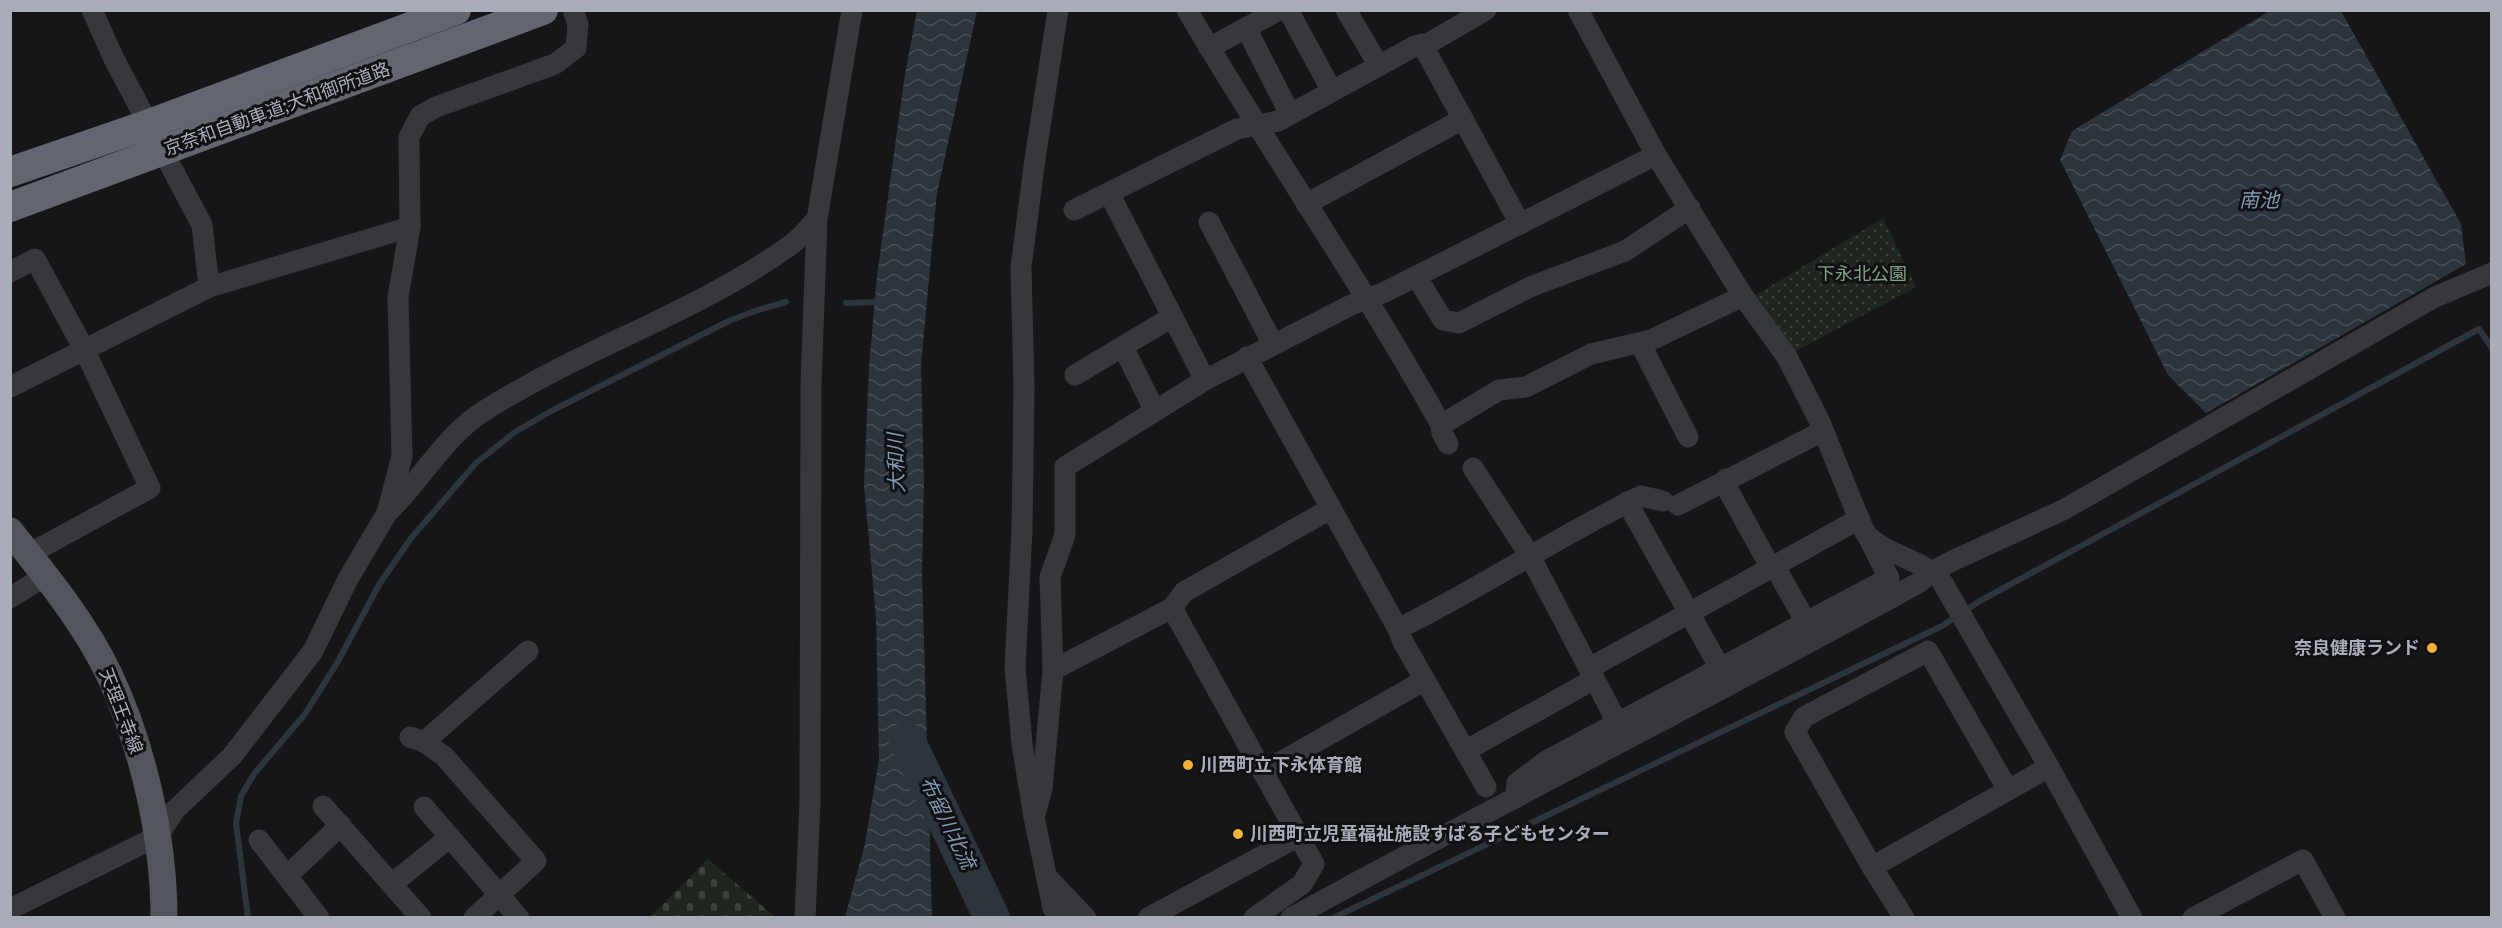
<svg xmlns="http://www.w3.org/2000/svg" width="2502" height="928" font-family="'Varela Round','Noto Sans JP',sans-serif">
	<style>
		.cemetery { fill: url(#cemetery-stones) }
		.park { fill: url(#park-dots) }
		.water { fill: url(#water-waves) }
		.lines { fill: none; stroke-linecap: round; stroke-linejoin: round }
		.stream { stroke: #2c353c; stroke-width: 6 }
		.river { stroke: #2c353c; stroke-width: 36 }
		.minor { stroke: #37383d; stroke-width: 21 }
		.major { stroke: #53555c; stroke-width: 27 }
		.highway-bridge { stroke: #63666e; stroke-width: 30 }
		.poi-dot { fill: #f2b134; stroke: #111113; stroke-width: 2 }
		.labels { text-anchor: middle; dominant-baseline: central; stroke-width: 6; stroke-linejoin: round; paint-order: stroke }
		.street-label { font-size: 18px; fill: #a8adb8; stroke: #111113 }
		.park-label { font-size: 18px; fill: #7fa381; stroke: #111113 }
		.poi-label { font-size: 18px; font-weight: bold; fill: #a8adb8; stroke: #111113; text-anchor: start }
		.water-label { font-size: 20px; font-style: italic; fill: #7f9bb3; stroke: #111113 }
	</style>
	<defs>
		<pattern id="cemetery-stones" width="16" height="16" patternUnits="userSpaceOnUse" patternTransform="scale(1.5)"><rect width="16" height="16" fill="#1e261f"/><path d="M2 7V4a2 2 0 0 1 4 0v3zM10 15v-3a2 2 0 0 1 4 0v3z" fill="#3c433d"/></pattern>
		<pattern id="park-dots" width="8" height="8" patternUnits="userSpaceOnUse" patternTransform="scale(1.5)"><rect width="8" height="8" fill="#1e261f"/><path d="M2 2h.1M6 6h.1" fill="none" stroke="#3c433d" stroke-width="1.8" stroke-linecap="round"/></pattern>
		<pattern id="water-waves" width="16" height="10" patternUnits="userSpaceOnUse" patternTransform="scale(1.5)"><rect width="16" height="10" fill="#2c353c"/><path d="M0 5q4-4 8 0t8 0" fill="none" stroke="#485056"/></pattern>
	</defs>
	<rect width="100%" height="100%" fill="#161618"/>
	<path class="cemetery" d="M708,859L775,917H650Z"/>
	<path class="park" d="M1883,218L1916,287L1794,352L1756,295Z"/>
	<g class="water">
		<path d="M2271,10L2341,11L2461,224L2466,264L2206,413L2168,375L2060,160L2072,131Z"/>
		<path d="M917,11H977L937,193L921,365L924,485L922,573L932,917H845L865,844L879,759L876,617L864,485L869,367L877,276L905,74Z"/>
	</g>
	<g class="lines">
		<g class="stream">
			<path d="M846,303L881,302"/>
			<path d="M248,918L236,823L241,796L254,774L305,714L337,663L380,583L412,537L476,463L515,432L555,409L729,321L755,311L786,302"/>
			<path d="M1333,918L1942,626L1978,602L2479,329L2492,348"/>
		</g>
		<path class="river" d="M907,740L992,918"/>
		<g class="minor">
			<path d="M92,10L114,59L202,225L209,287"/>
			<path d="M1058,10L1035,159L1021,267L1024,387L1022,530L1015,667L1022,744L1034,817L1053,908L1060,918"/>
			<path d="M1187,10C1269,150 1362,283 1441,425L1442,433L1448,444"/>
			<path d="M1288,10L1332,91"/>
			<path d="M1346,10L1379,66"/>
			<path d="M1578,10L1656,155L1743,296L1787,357L1819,420L1859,519C1862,525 1864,532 1868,536C1889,556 1921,559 1941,580L2049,767L2132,918"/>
			<path d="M1246,28L1290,114"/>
			<path d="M1422,44L1520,224"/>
			<path d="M1209,48L1279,10"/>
			<path d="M1109,193L1205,380"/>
			<path d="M1306,204L1463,119"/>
			<path d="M1074,210L1237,129L1278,121L1415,46L1429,43L1486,10"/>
			<path d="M1209,222L1273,344"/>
			<path d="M10,272L35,259L84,349L150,488L29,554"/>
			<path d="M1416,276L1443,320L1459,323L1530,287L1625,251L1690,208"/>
			<path d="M1640,343L1688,437"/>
			<path d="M1123,347L1155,411"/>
			<path d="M1247,357L1398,629L1403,642L1486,787"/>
			<path d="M1075,375L1172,317"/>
			<path d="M10,387L209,287L410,227"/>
			<path d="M1441,425L1499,390L1526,387L1591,354L1651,340L1743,296"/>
			<path d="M1473,468L1530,556L1618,724"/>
			<path d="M1726,479L1728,490L1767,561L1779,574L1806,622"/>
			<path d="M1627,502L1720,668"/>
			<path d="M1678,505L1823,431"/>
			<path d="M387,513C420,482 445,435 484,411C581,349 693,314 788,247C799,240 808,228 817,219"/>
			<path d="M10,598L45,576"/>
			<path d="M1172,608L1314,864L1302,884L1254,918"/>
			<path d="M1398,629C1481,588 1558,536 1641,496L1663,501"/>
			<path d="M1053,670L1172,608L1184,592L1330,509"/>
			<path d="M410,737L424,742L444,756L536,861L474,918"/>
			<path d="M424,742L528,651"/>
			<path d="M1465,751L1589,682L1595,665L1859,519"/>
			<path d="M1263,772L1425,680"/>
			<path d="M1516,793L1517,783L1546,761L1889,578L1868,537"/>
			<path d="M323,806L421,918"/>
			<path d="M424,807L519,918"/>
			<path d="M1034,817L1042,789L1053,670L1050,577L1065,535V467L1205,380L1351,305L1385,292L1656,155"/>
			<path d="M259,840L319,918"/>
			<path d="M1872,867L2049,767"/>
			<path d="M287,876L341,825"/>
			<path d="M1047,877L1086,918"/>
			<path d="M392,884L450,837"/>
			<path d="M10,909L158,836L174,811L232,756L313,651L348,579L387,513L402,456L398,297L410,227L409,137L420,116L436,107L555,64L576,48L578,24L573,10"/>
			<path d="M805,918L810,802L811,385L817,219L852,10"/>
			<path d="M1148,918L1299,836"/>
			<path d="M1291,918C1500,803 1712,697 1920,582L1933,571L1950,562L2063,510L2435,297L2492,273"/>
			<path d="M1904,918L1872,867L1795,732L1804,717L1928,651L2008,790"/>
			<path d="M2193,918L2303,860L2335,918"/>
		</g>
		<path class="major" d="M10,531C46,576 84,622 109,674C143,746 164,838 164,918"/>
		<g class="highway-bridge">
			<path d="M10,172L141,127L456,10"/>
			<path d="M10,207L543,10"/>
		</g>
	</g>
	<g class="poi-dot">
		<circle cx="2432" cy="648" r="6"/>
		<circle cx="1188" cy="765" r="6"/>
		<circle cx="1238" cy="834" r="6"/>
	</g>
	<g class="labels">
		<g class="street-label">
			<text transform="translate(277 109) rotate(-20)">京奈和自動車道;大和御所道路</text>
			<text transform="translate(121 711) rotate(69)">天理王寺線</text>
		</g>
		<g class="park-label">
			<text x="1862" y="274">下永北公園</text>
		</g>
		<g class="poi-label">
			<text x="2420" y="648" text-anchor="end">奈良健康ランド</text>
			<text x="1200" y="765">川西町立下永体育館</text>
			<text x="1250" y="834">川西町立児童福祉施設すばる子どもセンター</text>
		</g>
		<g class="water-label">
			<text x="2259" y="201">南池</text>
			<text transform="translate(897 463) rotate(-92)">大和川</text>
			<text transform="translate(947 823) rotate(64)">布留川北流</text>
		</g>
	</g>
	<rect width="2502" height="928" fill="none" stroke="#a8adb8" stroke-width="24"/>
</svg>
